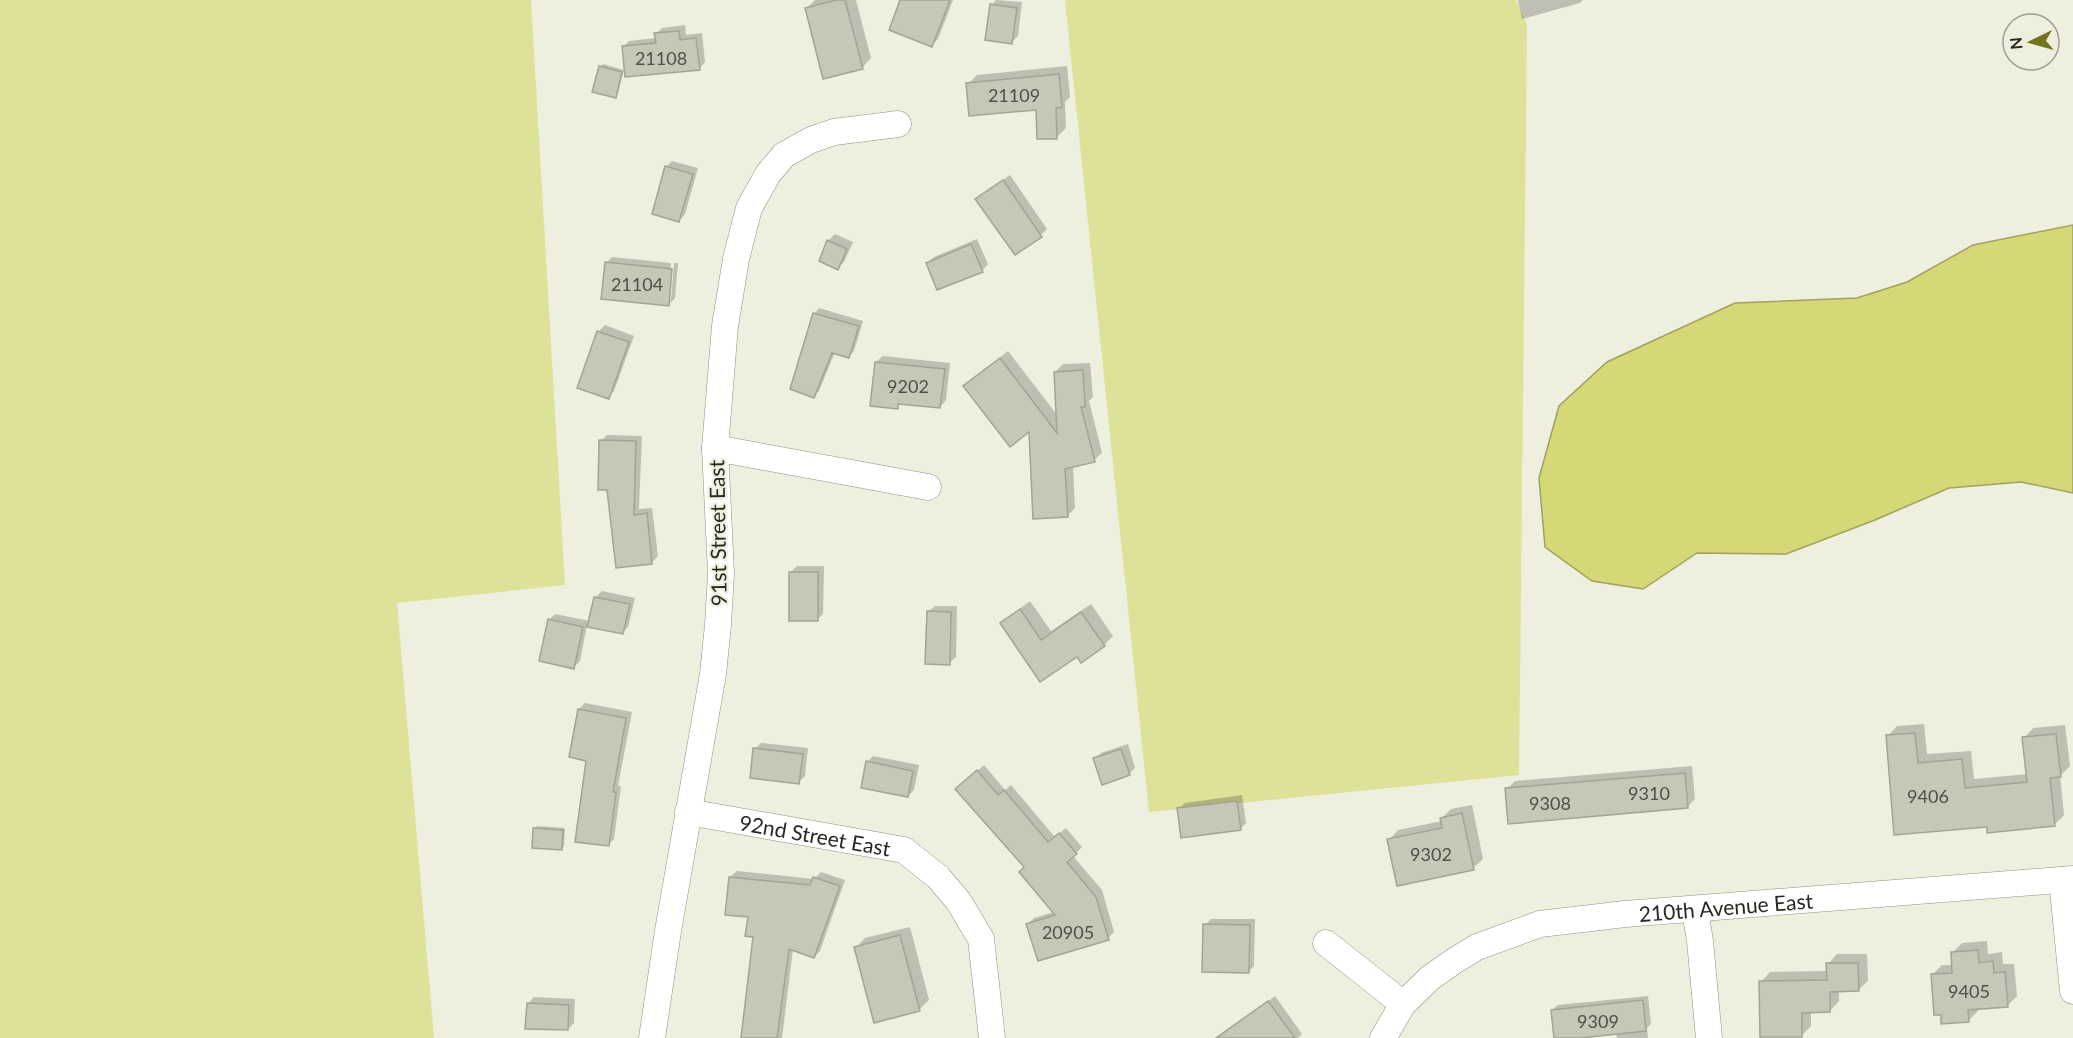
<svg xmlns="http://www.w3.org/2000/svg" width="2073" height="1038" font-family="Lato,sans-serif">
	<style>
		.green { fill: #dee298 }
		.water { fill: #d4d877; stroke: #a0a35e; stroke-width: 1.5 }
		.shadow { fill: #0003 }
		.building { fill: #c6c7b6; stroke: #a2a494; stroke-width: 1.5 }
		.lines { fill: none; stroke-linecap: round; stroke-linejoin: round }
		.minor-casing { stroke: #909181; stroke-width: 27 }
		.minor { stroke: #fff; stroke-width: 26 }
		.labels { text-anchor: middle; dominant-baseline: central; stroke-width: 4.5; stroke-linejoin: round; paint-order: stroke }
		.number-label { font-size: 18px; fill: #505047 }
		.street-label { font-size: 21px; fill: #282822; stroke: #eeefde }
	</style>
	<rect width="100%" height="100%" fill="#eeefde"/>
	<g class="green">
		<path d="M0,0H531L565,585L397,603L434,1038H0Z"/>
		<path d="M1065,0H1516L1527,25L1519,775L1149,812Z"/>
	</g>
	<path class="water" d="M2073,225V493L2021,482L1949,488L1875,520L1786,554L1697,553L1643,589L1592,581L1545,547L1539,478L1559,406L1607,362L1735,303L1857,298L1907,282L1973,245Z"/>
	<g class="shadow">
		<path d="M815,0H856L871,58L862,68L806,9Z"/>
		<path d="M902,0H953L938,39L932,45Z"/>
		<path d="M996,0L1022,2L1018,36L1012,42L992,5Z"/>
		<path d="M1518,0H1583L1580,3L1522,19Z"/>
		<path d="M685,25L686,35L702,33L705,62L699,69L623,47L629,41L656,38V34L662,28Z"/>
		<path d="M603,64L624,70L618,93L615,96L600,67Z"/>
		<path d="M1067,66L1070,97L1065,102L1066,128L1057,137L1038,108L968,84L977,75Z"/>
		<path d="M672,161L698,168L685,214L679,221L666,167Z"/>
		<path d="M1010,175L1047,229L1041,235L977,199Z"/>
		<path d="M835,234L853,242L844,262L837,268L821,261L829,240Z"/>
		<path d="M977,239L988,264L982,271L928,263L934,257Z"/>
		<path d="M612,257L671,263L668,300H671L674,263H678L675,298L669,304L606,263Z"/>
		<path d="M819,308L863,321L854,351L849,356L835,352L819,391L814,396V314Z"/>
		<path d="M605,325L634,336L614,391L608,397L598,332Z"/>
		<path d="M1008,351L1058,416L1055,372L1063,364L1090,363L1093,397L1089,401L1102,453L1094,460L1073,466L1075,508L1067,516L1030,430L973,379Z"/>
		<path d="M883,356L950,363L946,400L940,407L902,403L897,407L876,362Z"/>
		<path d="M607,435L642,436L639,509L652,508L658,556L652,562L601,441Z"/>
		<path d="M797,566H824L823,614L817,620L791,572Z"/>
		<path d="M602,591L635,598L628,627L622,633L587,625L580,661L574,667L549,620L555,614L590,621L596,597Z"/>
		<path d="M1030,601L1051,631L1091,604L1113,636L1104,645L1077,654L1040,680L1001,623Z"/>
		<path d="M935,606H957L956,657L949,663L928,612Z"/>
		<path d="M585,703L632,712L618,786H621L614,839L608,845L587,759L579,709Z"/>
		<path d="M1924,724L1927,754L1971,751L1974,779L2028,774L2024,738L2033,728L2065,725L2070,766L2060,776L2064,815L2055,824L1988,825L1896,833L1888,736L1897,726Z"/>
		<path d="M761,743L808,748L805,776L799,782L755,749Z"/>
		<path d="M1128,744L1135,768L1129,774L1095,759L1101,753Z"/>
		<path d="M873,756L919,765L914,790L908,796L867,762Z"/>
		<path d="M984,765L1005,790L1011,785L1055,837L1066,828L1082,847L1073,856L1102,890L1114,932L1108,938L1028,924L1034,918L1054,912L1026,867L963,783Z"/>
		<path d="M1692,766L1695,799L1687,807L1507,789L1515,781Z"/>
		<path d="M1242,795L1246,823L1240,829L1178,809L1185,803Z"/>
		<path d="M1472,805L1483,859L1473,868L1389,840L1398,830L1442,821L1441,819L1451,809Z"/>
		<path d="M537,826L565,828L564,846L562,848L534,829Z"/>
		<path d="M737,871L814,879L821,872L845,880L820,951L814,957L793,949L782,1038H742L755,936L749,916L730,877Z"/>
		<path d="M1211,919H1255L1254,966L1248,972L1205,925Z"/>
		<path d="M910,927L929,1000L919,1010L856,948L865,938Z"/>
		<path d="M1987,941L1988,954L2002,952L2003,964H2014L2017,996L2007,1006L1977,1008L1978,1011L1968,1021L1932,975L1942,965H1953L1952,953L1962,943Z"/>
		<path d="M1837,954H1867L1868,981L1858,990L1839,991V1001L1830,1011H1811V1026L1802,1035L1761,982L1770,972L1828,971V964Z"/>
		<path d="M1275,996L1302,1034L1298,1038H1238L1231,1029Z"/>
		<path d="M1648,996L1651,1024L1647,1028L1648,1038H1617L1616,1033L1555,1038L1552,1010L1558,1005Z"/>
		<path d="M534,997L575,999L574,1023L568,1029L528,1004Z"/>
	</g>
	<g class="building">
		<path d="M836,0H845L863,69L823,79L805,8Z"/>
		<path d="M900,0H950L932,47L889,30Z"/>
		<path d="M990,4L1017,8L1012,44L985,40Z"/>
		<path d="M679,31L680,40L696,38L700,70L625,77L622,46L656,43L654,33Z"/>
		<path d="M599,66L622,72L616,98L592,92Z"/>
		<path d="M1059,74L1062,107L1056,108L1057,139H1037L1036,110L969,116L966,83Z"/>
		<path d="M665,166L693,174L679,222L652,214Z"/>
		<path d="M1003,180L1042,237L1015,255L975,199Z"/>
		<path d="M827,240L847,249L838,270L819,261Z"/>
		<path d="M971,244L983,272L937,290L926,263Z"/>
		<path d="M605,262L672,269L669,306L601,299Z"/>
		<path d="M813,313L859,326L849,358L832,353L814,398L790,389Z"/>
		<path d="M597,331L629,342L609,399L577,388Z"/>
		<path d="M1000,358L1057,433L1054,372L1083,370L1085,407H1081L1095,462L1065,469L1068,517L1033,519L1029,432L1010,447L963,386Z"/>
		<path d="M875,362L945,369L940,408L898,404V409L870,406Z"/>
		<path d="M599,440L636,441L634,515L647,513L652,564L616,568L607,490H598Z"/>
		<rect x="789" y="572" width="29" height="49"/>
		<path d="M594,597L630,604L623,634L587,627Z"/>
		<path d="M1020,609L1041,640L1081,612L1105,646L1081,663L1077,657L1040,682L1000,623Z"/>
		<path d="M927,611L951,612L950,665L925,664Z"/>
		<path d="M548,619L583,627L574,669L539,661Z"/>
		<path d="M578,709L626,718L613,792H616L609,846L575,842L586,761L569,757Z"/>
		<path d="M1915,733L1918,763L1962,759L1965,788L2027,782L2022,737L2056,734L2061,777L2050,778L2055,826L1987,833V827L1894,835L1886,735Z"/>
		<path d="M753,748L803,754L799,784L750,778Z"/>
		<path d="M1121,749L1130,775L1102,785L1093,758Z"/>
		<path d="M866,761L913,771L908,797L861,788Z"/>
		<path d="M977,770L998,795L1004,790L1048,842L1059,833L1077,854L1067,862L1096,897L1109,940L1038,961L1026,924L1055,915L1019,872L1024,867L955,789Z"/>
		<path d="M1685,773L1688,808L1508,824L1505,788Z"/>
		<path d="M1237,801L1241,830L1181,838L1177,808Z"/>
		<path d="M1462,813L1474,870L1397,886L1387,839L1442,828L1440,818Z"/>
		<path d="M533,828L563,830L562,850L532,848Z"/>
		<path d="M729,877L810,885L813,877L840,886L814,958L789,949L777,1038H741L753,937L745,936L748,917L725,915Z"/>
		<path d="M1203,924L1250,925L1249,973L1202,972Z"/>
		<path d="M900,935L920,1011L874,1023L854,947Z"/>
		<path d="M1978,950L1979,963L1993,961L1994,973L2005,972L2008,1007L1968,1010L1969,1022L1941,1024V1015H1934L1931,974L1952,973L1951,952Z"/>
		<path d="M1826,963H1858L1859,991L1830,992V1012L1802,1013V1037H1760L1759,981L1827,980Z"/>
		<path d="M1643,1000L1646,1031L1580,1038H1554L1551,1010Z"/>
		<path d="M1268,1001L1295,1038H1216L1251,1013Z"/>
		<path d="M527,1003L569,1005L568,1030L525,1029Z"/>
	</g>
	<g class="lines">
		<g class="minor-casing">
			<g id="minor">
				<path d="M715,448L928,487"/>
				<path id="s1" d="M688,812L904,850L938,877L959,902L981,939L992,1038"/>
				<path d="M2062,880L2073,991"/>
				<path d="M1695,910L1700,941L1709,1038"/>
				<path d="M1326,943L1403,1004"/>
				<path d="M652,1038L668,931L713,674L718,625L721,573L715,448L725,326L736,259L749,208L768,174L784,155L811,140L834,132L898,124"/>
				<path id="s2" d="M1383,1038L1403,1004L1430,978L1454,961L1477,947L1540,924L1625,914L2073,879"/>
			</g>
		</g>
		<use href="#minor" class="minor"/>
	</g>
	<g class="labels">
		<g class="number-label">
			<text x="661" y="58">21108</text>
			<text x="1014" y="95">21109</text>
			<text x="637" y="284">21104</text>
			<text x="908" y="386">9202</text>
			<text x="1649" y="793">9310</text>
			<text x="1928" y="796">9406</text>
			<text x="1550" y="803">9308</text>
			<text x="1431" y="854">9302</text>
			<text x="1068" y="932">20905</text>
			<text x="1969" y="991">9405</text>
			<text x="1598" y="1021">9309</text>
		</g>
		<g class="street-label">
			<text transform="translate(717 533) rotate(-91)">91st Street East</text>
			<text stroke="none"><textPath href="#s1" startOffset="129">92nd Street East</textPath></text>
			<text stroke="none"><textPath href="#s2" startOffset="387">210th Avenue East</textPath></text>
		</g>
	</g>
	<g transform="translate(2031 42) rotate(265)"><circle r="28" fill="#eeefde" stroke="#9f9f93" stroke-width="1.5"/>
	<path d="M0-4.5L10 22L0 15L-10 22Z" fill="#73751c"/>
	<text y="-9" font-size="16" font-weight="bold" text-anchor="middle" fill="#282822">N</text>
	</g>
</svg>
